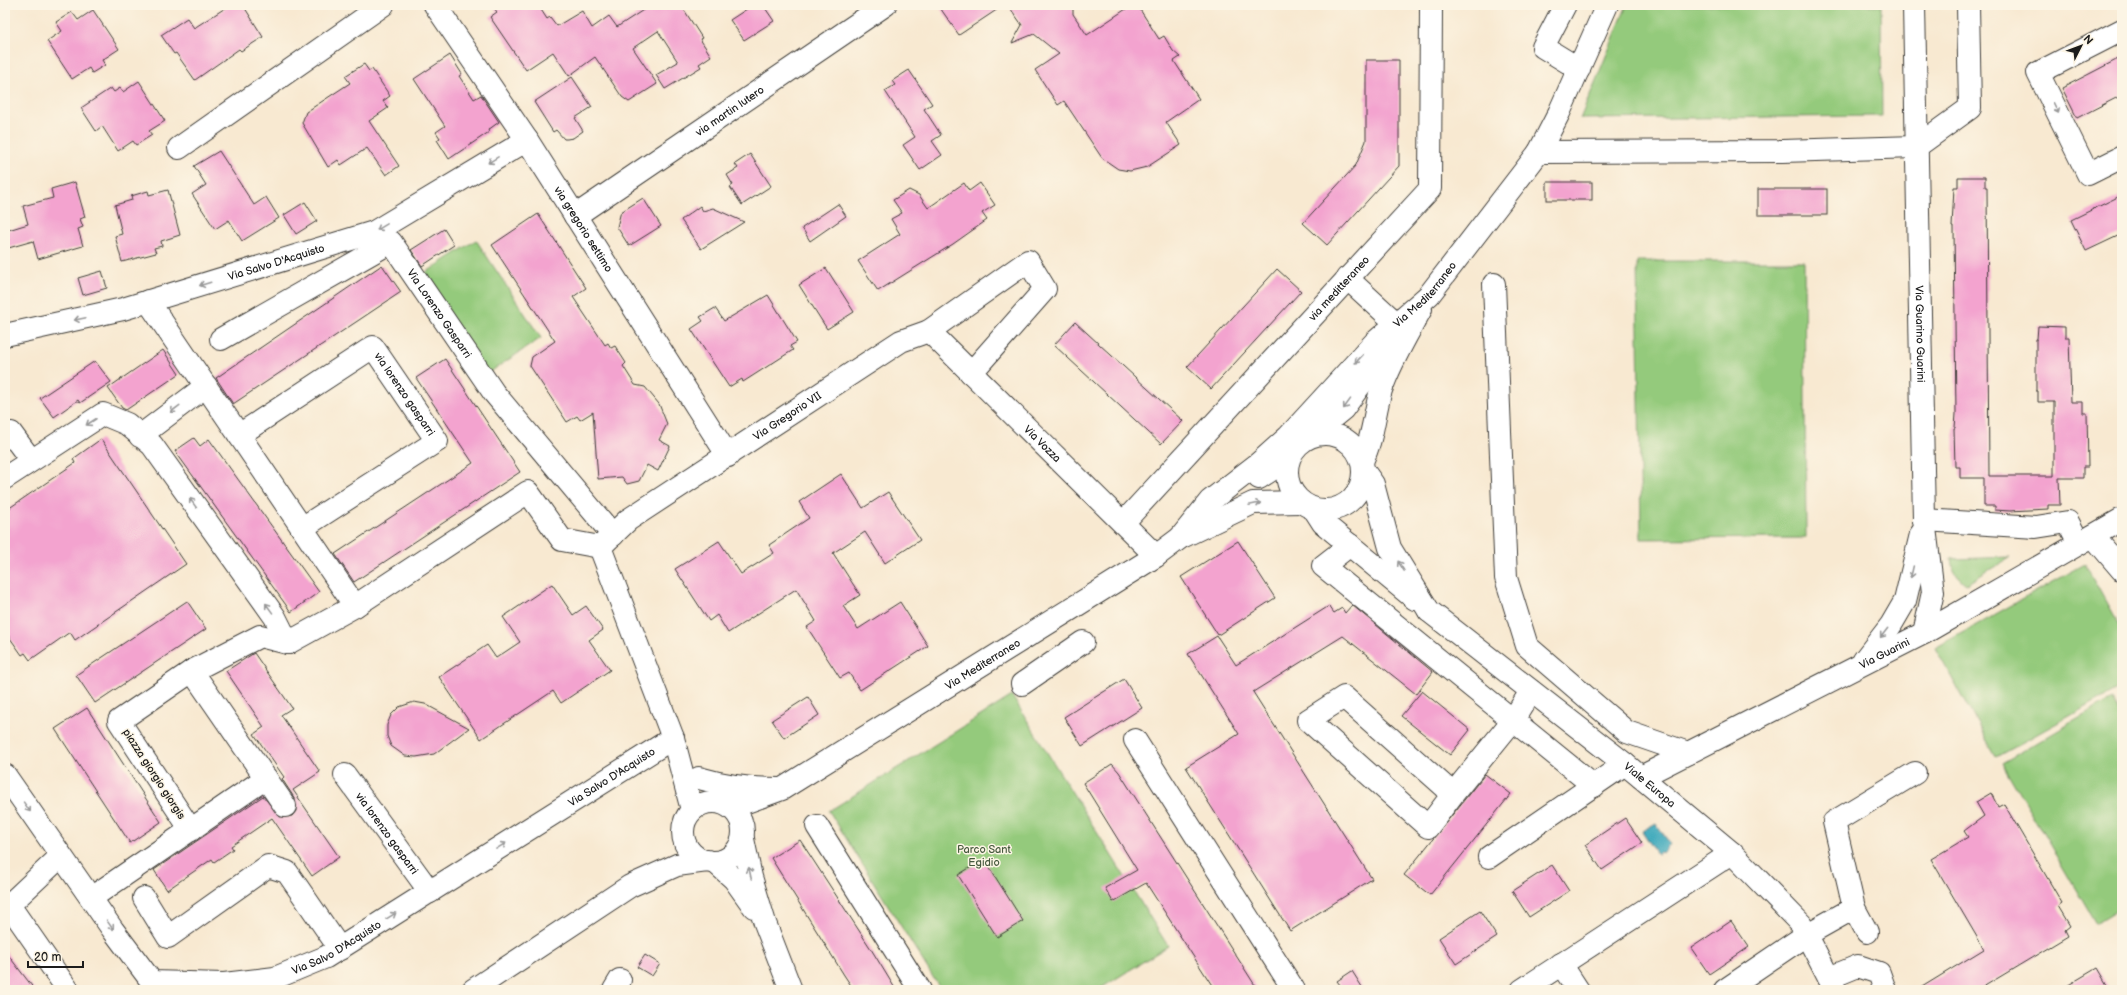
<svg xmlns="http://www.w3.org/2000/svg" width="2127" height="995" font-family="'Balsamiq Sans',sans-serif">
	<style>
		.green { fill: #94ca7c; stroke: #58734c }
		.water { fill: #3da9bc; stroke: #2c626c }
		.building { fill: #f3a3cf }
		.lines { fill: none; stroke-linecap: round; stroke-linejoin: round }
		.minor-casing { stroke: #3d3b37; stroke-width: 24 }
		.major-casing { stroke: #3d3b37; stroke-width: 24 }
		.minor { stroke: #fff; stroke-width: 22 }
		.major { stroke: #fff; stroke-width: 22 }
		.oneway { stroke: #999 }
		.labels { text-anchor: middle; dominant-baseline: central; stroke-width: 3; stroke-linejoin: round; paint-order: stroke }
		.street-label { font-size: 11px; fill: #1c1c1c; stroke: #fcf5e5 }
		.park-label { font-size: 11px; fill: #46593e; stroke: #fcf5e5 }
	</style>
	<rect width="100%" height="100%" fill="#fcf5e5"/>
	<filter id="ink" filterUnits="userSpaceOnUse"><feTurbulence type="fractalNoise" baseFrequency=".025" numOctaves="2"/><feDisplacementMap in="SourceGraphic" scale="8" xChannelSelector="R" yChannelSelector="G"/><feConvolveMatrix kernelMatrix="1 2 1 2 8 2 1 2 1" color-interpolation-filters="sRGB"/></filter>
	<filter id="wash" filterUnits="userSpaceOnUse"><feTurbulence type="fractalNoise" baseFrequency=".012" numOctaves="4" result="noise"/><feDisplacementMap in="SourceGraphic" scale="16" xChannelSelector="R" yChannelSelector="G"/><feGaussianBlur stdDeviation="0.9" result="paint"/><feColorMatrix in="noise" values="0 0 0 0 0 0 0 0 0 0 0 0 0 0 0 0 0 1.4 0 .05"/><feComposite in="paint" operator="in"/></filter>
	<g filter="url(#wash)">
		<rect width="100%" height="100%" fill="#f8e9d1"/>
		<g class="green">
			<path d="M1627,5H1881L1882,116L1580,119Z"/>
			<path d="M476,240L541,338L487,374L422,275Z"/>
			<path d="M1637,261H1804L1806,538L1641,539Z"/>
			<path d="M2011,557L1966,584C1957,577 1952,570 1951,559Z"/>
			<path d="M2085,564L2122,631V687L1996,757L1935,648Z"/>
			<path d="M1012,696L1168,946L1098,990H941L829,811Z"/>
			<path d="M2112,699L2122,717V908L2096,924L2002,763Z"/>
		</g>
		<path class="water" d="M1656,823L1670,844L1664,853L1660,852L1657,854L1642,831Z"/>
		<g id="blocks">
			<g class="building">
				<path d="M230,5H243L263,37L241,51L239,49L195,80L176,53L174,54L161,35L187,18L194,28Z"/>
				<path d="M492,5H538L547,19L550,17L557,26L582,11L592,28L609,16L617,27L651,5H681L702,38L700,39L711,56L699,64L701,67L665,89L656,75L678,62L658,31L633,48L657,84L629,102L622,97L595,57L569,76L553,52L526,70L490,17L497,12Z"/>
				<path d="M753,5H763L774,21L744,40L730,20Z"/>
				<path d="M938,5H1004L959,35Z"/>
				<path d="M1008,5H1073V14L1087,35L1132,5H1137L1159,39L1164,36L1173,51L1180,57L1174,61L1199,99L1166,122L1181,145L1147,167L1130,171L1118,169L1102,158L1064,101L1058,105L1035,70L1059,54L1034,34L1012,43L1022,25Z"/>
				<path d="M93,10L119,49L102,60L105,65L92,73L89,68L72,79L47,41L62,31L56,22L72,12L78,20Z"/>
				<path d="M450,55L462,74L459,76L474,99L481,95L499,122L488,130L489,132L449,159L437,140L440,138L436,132L445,126L414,79Z"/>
				<path d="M2122,57V95L2077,118L2062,88Z"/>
				<path d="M1366,60H1399V166L1327,245L1303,223L1356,165L1366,141Z"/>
				<path d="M364,64L369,71L372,69L390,96L383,101L388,108L369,121L399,166L386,175L367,148L341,165L338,160L328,167L302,123L306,112L350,83L345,76Z"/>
				<path d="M909,70L932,104L924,109L941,135L932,141L942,155L920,170L903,145L915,137L885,91L895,85L892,81Z"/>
				<path d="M572,77L592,107L575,118L583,131L573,138L567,139H564L556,130L553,132L534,102Z"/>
				<path d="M139,81L165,121L149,131L152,135L136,145L133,141L118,151L102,126L96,131L81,108L111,88L114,92L120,88L123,92Z"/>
				<path d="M219,151L254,205L266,197L279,218L242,241L229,220L215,229L192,194L206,185L194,166Z"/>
				<path d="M750,154L771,186L742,205L730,187L733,185L727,175L738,168L735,164Z"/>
				<path d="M1958,177H1985V187H1987L1989,476H2054V402H2038V391H2036V339H2037L2038,326L2065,327V337H2069L2071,402H2083V413H2087L2088,467H2083V478H2059L2060,505H2048V509L2010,511L1995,510V506H1984V478H1960V467H1955L1954,428H1955L1956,414L1954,227H1952L1954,187H1958Z"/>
				<path d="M75,182L85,217L80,219L83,227L78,229L83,246L38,259L33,241L5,249V231L28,224L23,206L53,198L51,189Z"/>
				<rect x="1547" y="182" width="45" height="18"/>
				<path d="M964,183L969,191L980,183L995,205L982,213L987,220L953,244L878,291L858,261L900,234L891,219L902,213L893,200L909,190L919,195L928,208Z"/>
				<rect x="1758" y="189" width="69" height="26"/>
				<path d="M168,190L180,235L161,241L162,246L154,248L156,253L122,262L115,236L122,234L115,205L132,200L131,196L148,191L149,195Z"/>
				<path d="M2122,195V234L2086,251L2071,220Z"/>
				<path d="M643,198L661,226L629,246L617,227L620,215L621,212Z"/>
				<path d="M305,202L317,221L296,234L284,215Z"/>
				<path d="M838,204L846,216L810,241L802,228Z"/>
				<path d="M700,206L703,211L713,208L744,222L701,249L681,220Z"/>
				<path d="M538,214L586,288L573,297L605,345L608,343L611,348L615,346L626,363L623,366L635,385L645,387L659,404L667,424L659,440L670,446L658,471L647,465L639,481L627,484L622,477L598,479L593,412L580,420L577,416L567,422L530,366L532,357L555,341L492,245Z"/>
				<path d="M444,229L454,245L422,266L411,250Z"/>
				<path d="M382,265L401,292L233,404L216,378Z"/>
				<path d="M826,268L854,312L827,329L799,285Z"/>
				<path d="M1277,269L1301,291L1211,389L1187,367Z"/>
				<path d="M102,271L107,288L83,295L78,278Z"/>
				<path d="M768,295L797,342L790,346L793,350L743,382L742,379L729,387L691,329L703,321L700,317L715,308L724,321Z"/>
				<path d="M1075,322L1183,421L1161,444L1054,345Z"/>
				<path d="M163,350L179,374L126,410L122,408L108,388Z"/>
				<path d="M445,359L520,472L354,582L335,554L473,463L416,378Z"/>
				<path d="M95,361L111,382L80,403L78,400L54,417L40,398Z"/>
				<path d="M194,438L200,446L209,439L319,592L291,612L175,451Z"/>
				<path d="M101,439L186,564L75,640L70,632L30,660L25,653L22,655L5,631V511L75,463L73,459Z"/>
				<path d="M841,474L863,508L888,492L920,540L885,563L865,532L833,553L860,595L843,606L858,629L900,602L928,646L860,690L849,673L840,678L807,627L816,621L796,589L728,633L717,615L709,621L675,569L719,541L741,574L774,553L769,545L809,518L799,502Z"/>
				<path d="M1238,541L1275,598L1218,635L1181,577Z"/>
				<path d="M552,584L573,615L586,606L603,630L589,640L610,670L561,703L553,691L481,739L439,677L487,645L496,658L520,642L503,617Z"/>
				<path d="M187,601L206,629L95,703L76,675Z"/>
				<path d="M1352,605L1433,672L1416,694L1343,636L1253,692L1372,879L1290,931L1186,767L1239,734L1188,654L1217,636L1236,665L1329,606L1334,613L1342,608L1345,613Z"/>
				<path d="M254,653L292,708L281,715L320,772L293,790L339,857L312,876L272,818L231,846L233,849L214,862L212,859L167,890L154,870L263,796L280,817L292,816L296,811L295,799L282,779L284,777L254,734L264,727L226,671Z"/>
				<path d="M1124,679L1142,708L1082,746L1064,717Z"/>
				<path d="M1422,691L1470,730L1450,755L1401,716Z"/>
				<path d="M808,697L819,715L784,738L772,720Z"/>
				<path d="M414,702L425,704L469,728L434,754L416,757L405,756L391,746L387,736V725L391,715L399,707Z"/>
				<path d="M87,708L161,822L130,843L55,729Z"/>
				<path d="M1112,764L1119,772L1258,990H1215L1146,883L1113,902L1105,888L1137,870L1083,783Z"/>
				<path d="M1485,774L1511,794L1430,895L1404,875Z"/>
				<path d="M1991,793L1998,807L2004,804L2062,903L2058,906L2070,926L2065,930L2068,936L1978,990H1917L1984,949L1931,859L1968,837L1964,831L1984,816L1976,802Z"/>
				<path d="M1625,818L1642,843L1602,870L1585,845Z"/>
				<path d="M800,840L871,949L896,990H854L844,975L771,858Z"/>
				<path d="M984,859L1023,921L997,937L958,875Z"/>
				<path d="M1552,865L1569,891L1529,917L1512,891Z"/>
				<path d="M1480,911L1497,937L1456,964L1439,938Z"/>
				<path d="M1731,921L1749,947L1709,974L1691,948Z"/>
				<path d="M5,951L35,990H5Z"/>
				<path d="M645,955L660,964L652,976L637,967Z"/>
				<path d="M2097,968L2110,990H2060Z"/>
				<path d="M1352,971L1364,990H1344L1337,981Z"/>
			</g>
		</g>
	</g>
	<g filter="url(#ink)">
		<use href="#blocks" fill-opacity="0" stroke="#3d3b37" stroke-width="1"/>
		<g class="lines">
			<g class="minor-casing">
				<g id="minor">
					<path id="s1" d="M435,5L527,140L728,456"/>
					<path d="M1565,5L1543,47L1579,69"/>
					<path id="s2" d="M1914,5L1924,520L1933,592L1924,633"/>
					<path d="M2122,30L2038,73L2088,174L2122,157"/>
					<path d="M1916,147L1970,108L1968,5"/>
					<path d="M179,148L383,5"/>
					<path d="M1539,152L1782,151L1916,147"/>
					<path id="s3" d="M575,216L885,5"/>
					<path d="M1347,278L1397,324"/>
					<path d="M1494,284L1506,578L1527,646L1627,732L1688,753"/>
					<path d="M148,301L355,606"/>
					<path id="s4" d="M929,331L1156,556"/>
					<path id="s5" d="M5,335L123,309L374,232L527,140"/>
					<path id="s6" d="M221,339L391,242L494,393L613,535"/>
					<path id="s7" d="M239,435L373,347L437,441L302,528"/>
					<path d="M140,436L206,386"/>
					<path d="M5,438L11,433L31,460"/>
					<path d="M5,478L103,414L127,424L152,445L275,617L288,643"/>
					<path d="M1924,520L2036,527L2068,522L2079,543"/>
					<path id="s8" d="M1123,523L1430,189L1431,5"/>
					<path d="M2093,536L2122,570"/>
					<path d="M1350,545L1323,566L1594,786"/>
					<path id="s9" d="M1429,611L1625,764L1732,853L1801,924L1835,990"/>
					<path d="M288,643L355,606L528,492L562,540L600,547"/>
					<path d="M1864,660L1891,625L1905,601L1921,534"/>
					<path d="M192,671L260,636L288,643"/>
					<path d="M1022,684L1083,642"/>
					<path d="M1135,740L1294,990"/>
					<path id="s10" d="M5,775L113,930L152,982L224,984L275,978L326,957L673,738"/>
					<path id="s11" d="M345,775L430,892"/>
					<path id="s12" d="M1641,777L1924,633L2122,519"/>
					<path d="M699,778C726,786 751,789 779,789"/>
					<path d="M1453,794L1428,827L1308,720L1344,697L1453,794L1513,720L1531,691"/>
					<path id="s13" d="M692,810L673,738L600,547L628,520L901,341L929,331L1028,261L1045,289L971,373"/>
					<path d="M817,826L920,990"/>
					<path d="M191,830L119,721L192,671L285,806"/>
					<path d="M743,839L751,877L765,923L791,990"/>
					<path d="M61,856L9,905L68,990"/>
					<path d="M1489,857L1625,764"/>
					<path d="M715,862L734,879L754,907"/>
					<path d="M91,898L266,778"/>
					<path d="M144,898L168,937L268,866L287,872L340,949"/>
					<path d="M1867,932L1854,908L1834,822L1915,773"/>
					<path d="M1561,964L1578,990"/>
					<path d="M1829,978L1858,966L1879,973L1885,990"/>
					<path d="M614,990L620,980"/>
					<path d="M1522,990L1732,853"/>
					<path d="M1725,990L1806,935L1854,908"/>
				</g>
			</g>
			<g class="major-casing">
				<g id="major">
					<circle cx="1325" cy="472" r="38"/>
					<path d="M1310,436L1343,409L1390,344"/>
					<path d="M1362,461C1373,439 1374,414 1381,390C1391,361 1407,335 1421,309"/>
					<path d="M1363,470L1373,484L1390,548L1429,611"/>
					<path d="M1259,478L1288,459"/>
					<path d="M1314,509L1323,523L1415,599"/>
					<path d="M1184,536L1253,503L1301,502"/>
					<path id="s14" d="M1181,537L1210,501L1259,463L1288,437L1375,342L1429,295L1539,152L1559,113L1607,5"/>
					<circle cx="713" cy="832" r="30"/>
					<path id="s15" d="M727,805L741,804L782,789L1156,556L1192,529"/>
					<path d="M473,990L630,886L677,865L707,861"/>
				</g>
			</g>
			<use href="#minor" class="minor"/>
			<use href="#major" class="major"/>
		</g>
		<defs><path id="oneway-shaft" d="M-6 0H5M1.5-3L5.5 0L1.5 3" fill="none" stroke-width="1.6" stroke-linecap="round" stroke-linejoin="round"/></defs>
		<g class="oneway">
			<use href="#oneway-shaft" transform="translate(2056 108) rotate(64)"/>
			<use href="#oneway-shaft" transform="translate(493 160) rotate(149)"/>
			<use href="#oneway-shaft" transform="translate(382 227) rotate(149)"/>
			<use href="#oneway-shaft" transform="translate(205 284) rotate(163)"/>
			<use href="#oneway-shaft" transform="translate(80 319) rotate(168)"/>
			<use href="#oneway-shaft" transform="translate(1359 359) rotate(133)"/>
			<use href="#oneway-shaft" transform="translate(1347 404) rotate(126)"/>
			<use href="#oneway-shaft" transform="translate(175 409) rotate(143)"/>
			<use href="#oneway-shaft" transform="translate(91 422) rotate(147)"/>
			<use href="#oneway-shaft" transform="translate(193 503) rotate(-126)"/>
			<use href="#oneway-shaft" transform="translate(1255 504) rotate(-12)"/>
			<use href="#oneway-shaft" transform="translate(1401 566) rotate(-122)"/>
			<use href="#oneway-shaft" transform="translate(1912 572) rotate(103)"/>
			<use href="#oneway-shaft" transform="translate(269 608) rotate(-126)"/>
			<use href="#oneway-shaft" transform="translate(1884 633) rotate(128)"/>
			<use href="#oneway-shaft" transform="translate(27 807) rotate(55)"/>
			<use href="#oneway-shaft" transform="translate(501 846) rotate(-32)"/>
			<use href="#oneway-shaft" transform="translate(750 873) rotate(-102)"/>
			<use href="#oneway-shaft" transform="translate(391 916) rotate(-32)"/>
			<use href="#oneway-shaft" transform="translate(110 925) rotate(55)"/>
		</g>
	</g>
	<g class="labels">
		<g class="street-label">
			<text stroke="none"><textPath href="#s3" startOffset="187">via martin lutero</textPath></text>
			<text stroke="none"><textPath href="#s1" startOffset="269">via gregorio settimo</textPath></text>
			<text stroke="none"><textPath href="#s5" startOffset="281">Via Salvo D'Acquisto</textPath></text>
			<text stroke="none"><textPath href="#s8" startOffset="319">via meditteraneo</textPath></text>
			<text stroke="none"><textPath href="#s14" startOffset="345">Via Mediterraneo</textPath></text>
			<text stroke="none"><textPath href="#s6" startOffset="282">Via Lorenzo Gasparri</textPath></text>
			<text stroke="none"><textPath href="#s2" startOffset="329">Via Guarino Guarini</textPath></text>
			<text stroke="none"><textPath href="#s7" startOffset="217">via lorenzo gasparri</textPath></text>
			<text stroke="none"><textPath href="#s13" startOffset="508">Via Gregorio VII</textPath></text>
			<text stroke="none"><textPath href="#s4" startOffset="160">Via Vozza</textPath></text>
			<text stroke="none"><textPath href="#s12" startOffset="273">Via Guarini</textPath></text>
			<text stroke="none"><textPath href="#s15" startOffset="294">Via Mediterraneo</textPath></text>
			<text transform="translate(154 774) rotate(57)">piazza giorgio giorgis</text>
			<text stroke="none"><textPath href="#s10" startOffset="770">Via Salvo D'Acquisto</textPath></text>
			<text stroke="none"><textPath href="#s9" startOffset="281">Viale Europa</textPath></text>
			<text stroke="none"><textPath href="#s11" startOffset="72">via lorenzo gasparri</textPath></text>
			<text stroke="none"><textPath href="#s10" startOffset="446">Via Salvo D'Acquisto</textPath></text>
		</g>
		<g class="park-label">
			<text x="984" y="849">Parco Sant<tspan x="984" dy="13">Egidio</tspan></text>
		</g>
	</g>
	<rect width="2127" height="995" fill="none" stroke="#fcf5e5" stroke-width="20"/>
	<g transform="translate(2081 46) rotate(48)" stroke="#fcf5e5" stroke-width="3" paint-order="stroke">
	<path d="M0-3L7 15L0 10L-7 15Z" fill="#1c1c1c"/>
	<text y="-6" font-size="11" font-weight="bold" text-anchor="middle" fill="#1c1c1c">N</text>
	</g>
	<path d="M28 961v6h55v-6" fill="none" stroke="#1c1c1c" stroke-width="2"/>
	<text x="34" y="961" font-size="12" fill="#1c1c1c" stroke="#fcf5e5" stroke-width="3" paint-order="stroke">20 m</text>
</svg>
